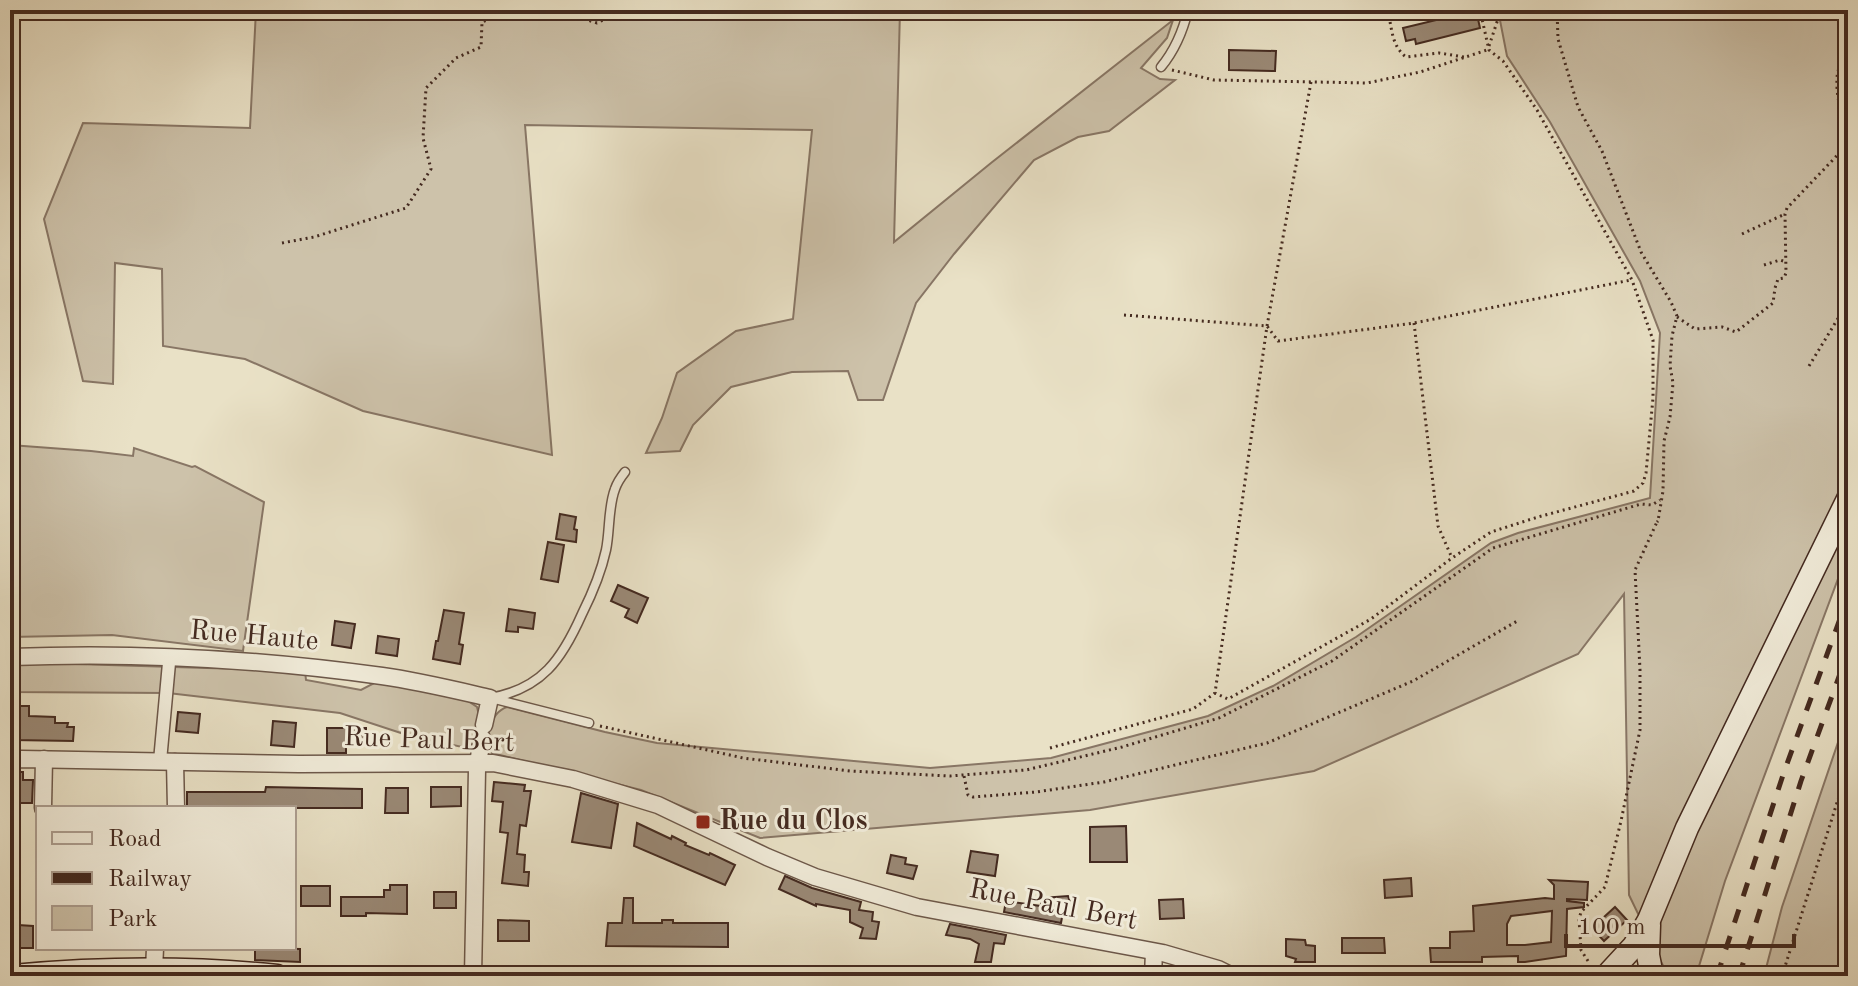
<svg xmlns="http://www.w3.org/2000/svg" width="1858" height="986" font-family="'Old Standard TT',serif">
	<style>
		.green { fill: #cdc2aa; stroke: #887665; stroke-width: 2 }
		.building { fill: #9a8976; stroke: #442a20; stroke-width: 2; fill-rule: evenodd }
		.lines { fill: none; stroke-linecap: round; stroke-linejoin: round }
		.service-casing { stroke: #6d584a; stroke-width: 11 }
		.pedestrian-casing { stroke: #6d584a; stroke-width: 15 }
		.minor-casing { stroke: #6d584a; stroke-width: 19 }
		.secondary-casing { stroke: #442a20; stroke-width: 25 }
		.path { stroke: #442a20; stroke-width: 3; stroke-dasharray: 2 4; stroke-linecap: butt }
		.service { stroke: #f1ecda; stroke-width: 8 }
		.pedestrian { stroke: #f1ecda; stroke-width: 12 }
		.minor { stroke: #f1ecda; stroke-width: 16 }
		.secondary { stroke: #f1ecda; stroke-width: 22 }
		.rail { stroke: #442a20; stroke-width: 5; stroke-dasharray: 14 14; stroke-linecap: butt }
		.path-bridge { stroke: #442a20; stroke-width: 3; stroke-dasharray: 2 4; stroke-linecap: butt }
		.poi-dot { fill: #8f2418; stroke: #f1ecda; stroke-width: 3 }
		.labels { text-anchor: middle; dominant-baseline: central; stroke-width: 6; stroke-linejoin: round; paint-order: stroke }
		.street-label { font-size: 28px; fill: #442a20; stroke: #f1ecda }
		.poi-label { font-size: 28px; font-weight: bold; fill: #442a20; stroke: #f1ecda; text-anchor: start }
	</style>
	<rect width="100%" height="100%" fill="#e9e1c6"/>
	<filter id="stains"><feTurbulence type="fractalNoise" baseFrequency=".0025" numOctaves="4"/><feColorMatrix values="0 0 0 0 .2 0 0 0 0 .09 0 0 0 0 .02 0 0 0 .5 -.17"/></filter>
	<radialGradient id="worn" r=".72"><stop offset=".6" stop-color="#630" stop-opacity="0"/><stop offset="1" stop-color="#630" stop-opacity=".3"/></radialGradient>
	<g class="green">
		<path d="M256,10H900L894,242L991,163L1173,20L1167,38L1141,68L1160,79L1175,80L1109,131L1078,137L1034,160L954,254L916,303L883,400H858L848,371L792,372L731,387L693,425L680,451L646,453L662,418L677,373L736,331L793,319L812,130L525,125L552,455L363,411L245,359L163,346L162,269L115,263L113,384L83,381L44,219L83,123L250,128Z"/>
		<path d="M1203,10H1345L1291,18H1201Z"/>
		<path d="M1498,10H1848V552L1725,881L1696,976H1668L1629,895L1624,594L1578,654L1314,771L1090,810L760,838L641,790L492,753C480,740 491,712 507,707L605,732L657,743L930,768L1051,758L1208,716L1273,686L1356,637L1491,543L1518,533L1650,498L1660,333L1640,281L1550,122L1507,56Z"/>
		<path d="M10,445L91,451L133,456L134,448L192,467L195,466L264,502L243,651L112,635L10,637Z"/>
		<path d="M10,662L305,671L306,680L361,690L378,681L465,699L477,707C481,719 477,731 474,743L467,748L410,736L340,713L168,693L10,692Z"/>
		<path d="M1848,713V976H1764L1782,907Z"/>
	</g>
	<g class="building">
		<path d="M1456,10H1476L1480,28L1416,44L1415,39L1406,41L1403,28L1457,15Z"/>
		<path d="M1229,50L1276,51L1275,71L1229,70Z"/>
		<path d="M560,514L576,517L574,529L577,530L576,542L556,539Z"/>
		<path d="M548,542L564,545L558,582L541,579Z"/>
		<path d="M618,585L648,598L637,623L625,617L629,609L611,601Z"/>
		<path d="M509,609L535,613L533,629L518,627V632L506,631Z"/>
		<path d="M444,610L464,613L459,644L463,645L460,664L433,659L436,641H438Z"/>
		<path d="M335,621L355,624L351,648L332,645Z"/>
		<path d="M378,636L399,639L397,656L376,653Z"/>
		<path d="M13,706H29V716L55,717V723H68L67,727H74L73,741L13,740Z"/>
		<path d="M178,712L200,714L198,733L176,731Z"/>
		<path d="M273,721L296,723L294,747L271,745Z"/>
		<path d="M327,728H366V742H346V753H327Z"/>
		<path d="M10,772H23V780H33L32,803H10Z"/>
		<path d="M494,782L525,785L524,791H531L526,826L520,825L517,854L525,855L524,872H529L528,886L502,883L508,833L500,832L503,802L492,801Z"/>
		<path d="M266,787L362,789V808H187V792H265Z"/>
		<path d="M431,787H461V806L431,807Z"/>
		<path d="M386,788H408V813H385Z"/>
		<path d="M581,793L618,804L611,848L572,842Z"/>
		<path d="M637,823L671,839L672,836L686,843L685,845L709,855L710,853L735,865L725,885L634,846Z"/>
		<path d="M1126,826L1127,862H1090V827Z"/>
		<path d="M971,851L998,855L995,876L967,872Z"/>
		<path d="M891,855L906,858L905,864L917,866L913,879L887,873Z"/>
		<path d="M785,876L812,888L861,902L859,910L873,912L872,921L879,922L876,939L860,938L863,928L850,922V910L816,904V906L779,889Z"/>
		<path d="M1411,878L1412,896L1385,898L1384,880Z"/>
		<path d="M1549,880L1588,882L1587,900L1567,899V901L1584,903V907L1567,909L1566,956L1525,962H1518V956L1482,957V962H1431L1430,948H1450V932L1474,931L1473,906L1545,898L1554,899V885ZM1552,911L1551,942L1525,945H1507V924L1511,916Z"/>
		<path d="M390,885H407V914L366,913V916H341V897H384V890H390Z"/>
		<rect x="301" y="886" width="29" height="20"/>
		<rect x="434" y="892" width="22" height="16"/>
		<path d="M1068,896L1074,914L1063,912L1061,923L1004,912L1006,901L1041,906L1042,898Z"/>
		<path d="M624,898H633V923H662V920H673V923H728V947L606,946L608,923H622Z"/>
		<path d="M1183,899L1184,918L1160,919L1159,900Z"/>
		<path d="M1615,907L1627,920L1604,941L1592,928Z"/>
		<path d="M498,920L529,921V941H498Z"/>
		<path d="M950,924L1006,935L1004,944L994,943L991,962H975L979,944L970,939L946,935Z"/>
		<path d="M18,925L33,926V948H18Z"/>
		<path d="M1342,938H1384L1385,953H1342Z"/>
		<path d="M1286,939L1305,940L1306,945L1315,946V962H1295L1296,959L1286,956Z"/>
		<path d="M255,948L300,949V962L255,960Z"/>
	</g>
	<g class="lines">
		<g class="service-casing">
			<g id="service">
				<path d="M1161,67C1175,50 1183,31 1188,10"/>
				<path d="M490,698C542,689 562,659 582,614C592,594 601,573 606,550C610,531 608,507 615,489C617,483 621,477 625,472"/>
				<path d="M495,699L589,723"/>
			</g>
		</g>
		<g class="pedestrian-casing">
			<path id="pedestrian" d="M160,761L169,663"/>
		</g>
		<g class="minor-casing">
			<g id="minor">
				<path d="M10,657C134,652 259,659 382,676C418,681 455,690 490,698L484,725"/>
				<path d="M10,760L22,759L299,764L493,763L573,779L658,805L767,857L815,877L917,907L1163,953L1218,969L1232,976"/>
				<path d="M175,762L176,808"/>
				<path d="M43,808L44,759"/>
				<path d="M154,970L155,948"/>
				<path d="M473,976L477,770L482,738"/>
				<path d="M1153,976L1154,952"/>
			</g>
		</g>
		<g class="secondary-casing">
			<g id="secondary">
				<path d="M1649,925L1648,955L1652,976"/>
				<path d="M1610,972L1634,946L1649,920L1687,828L1848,499"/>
				<path d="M13,976C100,968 189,967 277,976"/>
			</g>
		</g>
		<g class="path">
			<path d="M555,10L597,23L624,10"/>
			<path d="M1557,10L1558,39L1578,107L1602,151L1641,252L1671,302L1677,316L1672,336L1670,366L1673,383L1670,417L1664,441L1663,491L1658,521"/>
			<path d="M1389,16C1392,32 1393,47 1406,57L1439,53L1464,57"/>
			<path d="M1489,46L1498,19V10"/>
			<path d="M1848,47C1844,57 1837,68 1837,79C1836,95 1841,116 1848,130"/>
			<path d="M1172,70L1214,80L1367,83L1420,72L1487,50"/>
			<path d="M1311,82L1267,326L1215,693L1228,699L1371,619L1452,558L1491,532L1538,517L1634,491L1643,483L1646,473L1653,398V340L1632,280L1537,110L1503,61L1489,50L1480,10"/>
			<path d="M1742,234L1785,214"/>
			<path d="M282,243L314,237L406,208L431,169L423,138L426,88L456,58L481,47L482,22L513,10"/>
			<path d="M1764,265L1780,260L1786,262"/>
			<path d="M1124,315L1267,326L1278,341L1414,323L1631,280"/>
			<path d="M1677,317L1695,329L1722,327L1736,332L1773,303L1775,288L1778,279L1784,278L1786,273L1785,214L1787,208L1848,144"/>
			<path d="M1414,323L1438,526L1452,558"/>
			<path d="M1809,366L1848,302"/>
			<path d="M600,726L743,758L850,771L950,776L1026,770L1122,747L1219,718L1332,661L1493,548L1641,504L1652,505L1660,500"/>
			<path d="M1050,748L1193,709L1215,693"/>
			<path d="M964,776L968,795L973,797L1036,792L1104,782L1267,743L1413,681L1519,620"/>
			<path d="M1588,961L1581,950L1579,919L1581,912L1605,887L1621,821L1640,730V670L1635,570L1657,522"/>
			<path d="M1782,976L1848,768"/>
		</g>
		<use href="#service" class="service"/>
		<use href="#pedestrian" class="pedestrian"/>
		<use href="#minor" class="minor"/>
		<use href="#secondary" class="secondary"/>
		<g class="rail">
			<path d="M1717,976L1784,772L1848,597"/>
			<path d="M1739,976L1801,781L1848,652"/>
		</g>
		<path class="path-bridge" d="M1657,522L1658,521"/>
	</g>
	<rect class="poi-dot" x="695" y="814" width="16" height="16" rx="4"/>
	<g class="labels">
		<g class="street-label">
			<text transform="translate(254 637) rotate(5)">Rue Haute</text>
			<text transform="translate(429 741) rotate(2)">Rue Paul Bert</text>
			<text transform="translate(1053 906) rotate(11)">Rue Paul Bert</text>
		</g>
		<g class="poi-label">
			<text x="719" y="822">Rue du Clos</text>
		</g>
	</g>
	<rect width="1858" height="986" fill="none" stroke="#e9e1c6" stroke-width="40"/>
	<rect x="12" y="12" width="1834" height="962" fill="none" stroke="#442a20" stroke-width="4"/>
	<rect x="20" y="20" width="1818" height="946" fill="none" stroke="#442a20" stroke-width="2"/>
	<rect x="36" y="806" width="260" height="144" fill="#f1ecda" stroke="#ac9e90" stroke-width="2"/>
	<rect x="52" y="832" width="40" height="12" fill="#f1ecda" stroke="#ac9e90" stroke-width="2"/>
	<text x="108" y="846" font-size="24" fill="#442a20">Road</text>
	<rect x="52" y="872" width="40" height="12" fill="#442a20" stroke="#ac9e90" stroke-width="2"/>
	<text x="108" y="886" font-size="24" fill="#442a20">Railway</text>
	<rect x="52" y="906" width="40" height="24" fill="#cdc2aa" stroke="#ac9e90" stroke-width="2"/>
	<text x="108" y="926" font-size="24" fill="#442a20">Park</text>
	<path d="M1566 934v12h228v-12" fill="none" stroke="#442a20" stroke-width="4"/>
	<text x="1578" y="934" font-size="24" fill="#442a20" stroke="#f1ecda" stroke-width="6" paint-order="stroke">100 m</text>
	<rect width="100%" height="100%" filter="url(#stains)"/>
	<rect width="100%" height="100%" fill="url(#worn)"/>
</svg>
